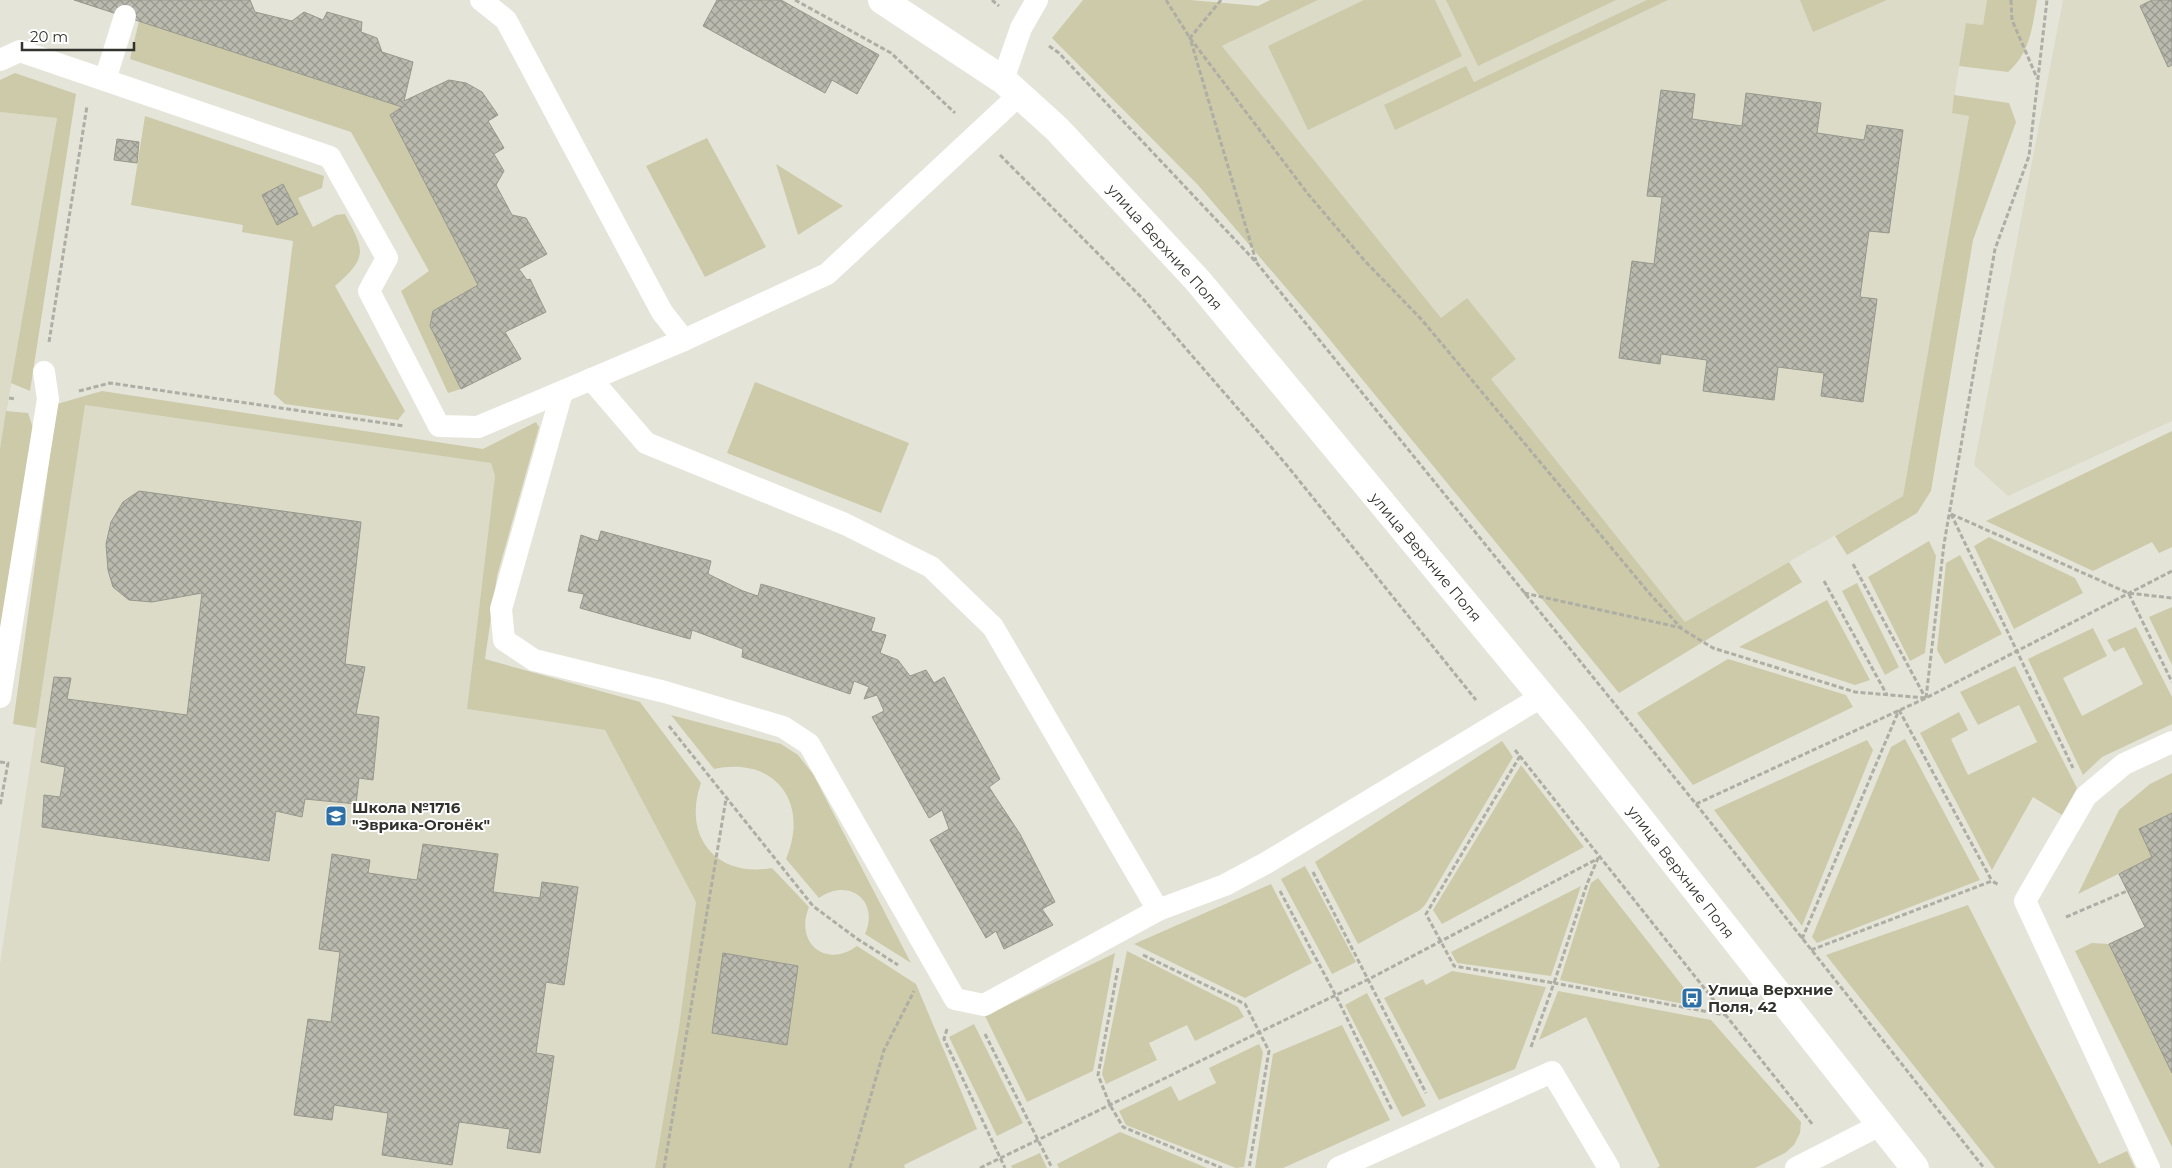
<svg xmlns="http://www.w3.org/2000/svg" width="2172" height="1168" font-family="Montserrat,sans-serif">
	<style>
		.built { fill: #dcdbc8 }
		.green { fill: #cccaa8; fill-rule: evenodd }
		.building { fill: url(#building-cross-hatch); stroke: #97978c }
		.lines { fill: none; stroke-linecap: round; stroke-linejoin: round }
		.path { stroke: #afaea5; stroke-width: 3; stroke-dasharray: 5 2.5; stroke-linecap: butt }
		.lane { stroke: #fff; stroke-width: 22 }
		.secondary { stroke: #fff; stroke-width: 28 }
		.labels { text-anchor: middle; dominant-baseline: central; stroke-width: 4; stroke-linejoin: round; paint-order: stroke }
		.street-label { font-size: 15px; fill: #33332e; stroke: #fff }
		.poi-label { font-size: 15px; font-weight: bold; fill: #33332e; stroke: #fff; text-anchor: start }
	</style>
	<defs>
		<pattern id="building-cross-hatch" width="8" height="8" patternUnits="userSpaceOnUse" patternTransform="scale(1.25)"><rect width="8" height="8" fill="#bbbaaf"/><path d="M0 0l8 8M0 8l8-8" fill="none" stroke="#99988f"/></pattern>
	</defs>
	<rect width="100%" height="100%" fill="#e5e4d9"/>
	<g class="built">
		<path d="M1318,0H1987L1983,25L1966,23L1952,112L1969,116L1903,496L1685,622L1491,379L1467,298L1441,319L1222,46Z"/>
		<path d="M2063,0H2172V421L2008,496L1974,465Z"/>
		<path d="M0,112L57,118L0,449Z"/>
		<path d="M85,405L491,463L495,476L467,709L605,730L696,902L679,1027L655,1168H0V964Z"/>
	</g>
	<g class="green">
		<path d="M1083,0H1190L1258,6L1270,0H1318L1222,46L1441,318L1467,298L1516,359L1491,379L1685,622L1789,562L1802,582L1619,693L1317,324L1198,185L1052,38Z"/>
		<path d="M1364,0H1435L1462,56L1308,130L1268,46Z"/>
		<path d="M1446,0H1616L1478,66Z"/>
		<path d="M1647,0H1668L1395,130L1384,105L1466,66L1474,82Z"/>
		<path d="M1800,0H1887L1813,32Z"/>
		<path d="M1987,0H2037C2032,28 2030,53 2008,72L1959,66L1966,23L1983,25Z"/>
		<path d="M139,21L402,107L478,285L433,311L430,326L461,389L448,393L401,291L429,271L351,132L130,59Z"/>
		<path d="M15,73L76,94L30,391L11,383L57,118L0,112V80Z"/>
		<path d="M1954,95L2009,103L2016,122L1973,240L1931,491L1917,513L1847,555L1835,536L1903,496L1969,116L1952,113Z"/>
		<path d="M145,116L324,176L322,188L298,198L313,227L336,215L345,214C364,250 369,257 335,286L405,411L398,420L285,404L274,394L293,241L242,232L243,225L131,205Z"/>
		<path d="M707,138L766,247L705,277L646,166Z"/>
		<path d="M776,164L843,206L798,235Z"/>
		<path d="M755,382L909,443L881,513L727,453Z"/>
		<path d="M102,391L483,449L536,422L539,427L497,576L485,659L640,702L701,783C682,836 716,878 772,868L809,907C794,943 826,969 857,946L916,984L977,1129L904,1165L905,1168H655L679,1027L696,902L605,730L467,709L495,476L491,463L85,405L36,728L13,724L57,404ZM723,953L798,966L787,1045L713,1033Z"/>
		<path d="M6,411L28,413L34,431L0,631V449Z"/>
		<path d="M2172,431V547L2159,553L2152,542L2093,571L1986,521Z"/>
		<path d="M1989,537L2075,578L2083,593L2014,629L1974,546Z"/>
		<path d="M1929,541L1936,556L1925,653L1910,661L1868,577Z"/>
		<path d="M1960,555L2002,634L1945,664L1937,650L1946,563Z"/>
		<path d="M1857,583L1899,667L1885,675L1842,591Z"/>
		<path d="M1827,600L1870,680L1855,685L1739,647Z"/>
		<path d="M2172,607V665L2149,617Z"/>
		<path d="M2136,627L2172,697V724L2102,757L2083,775L2028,659L2093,628L2107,656L2063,678L2082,716L2143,684L2124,647L2114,652L2107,640Z"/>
		<path d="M1728,659L1846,695L1853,707L1693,785L1637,713Z"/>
		<path d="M2015,666L2077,788L2062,815L2033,797L1992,870L1920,733L1959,712L1968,730L1951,739L1968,775L2037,742L2019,705L1978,725L1960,692Z"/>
		<path d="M671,715L781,744L798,755L813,774L911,963L865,934C880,900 848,877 819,898L786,859C810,802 775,756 714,769Z"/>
		<path d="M1905,739L1980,880L1817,943L1812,937L1891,747Z"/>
		<path d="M1867,740L1873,750L1802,926L1714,810Z"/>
		<path d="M1502,741L1513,757L1425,905L1420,910L1358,944L1315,862Z"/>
		<path d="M1521,765L1584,847L1442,924L1433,910Z"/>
		<path d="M2172,773V813L2139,830L2152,857L2078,894L2119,810L2150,784Z"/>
		<path d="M1305,866L1356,962L1332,974L1281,879Z"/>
		<path d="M1598,878L1699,1007L1560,980L1591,883Z"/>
		<path d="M1271,884L1312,963L1245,998L1134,944Z"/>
		<path d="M1581,886L1551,976L1457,963L1451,952Z"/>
		<path d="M1968,905L2099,1164L2127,1151L2135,1168H1995L1826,955Z"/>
		<path d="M2092,943L2109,944L2172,1073V1147L2075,951Z"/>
		<path d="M1127,951L1238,1007L1244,1017L1195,1041L1187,1025L1149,1043L1157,1060L1106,1084L1102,1074Z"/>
		<path d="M1115,953L1093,1071L1027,1102L985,1016Z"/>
		<path d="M1452,971L1546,987L1515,1069L1439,1100L1384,998L1423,979L1426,985Z"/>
		<path d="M1558,991L1711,1020L1801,1122L1800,1133L1794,1145L1785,1153L1755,1168H1657L1660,1166L1586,1017L1539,1040Z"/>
		<path d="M1367,993L1426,1106L1402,1117L1345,1005Z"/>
		<path d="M974,1024L1023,1123L997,1136L949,1037Z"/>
		<path d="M1342,1025L1390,1120L1283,1168H1255L1273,1054Z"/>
		<path d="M1259,1044L1263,1052L1244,1167L1236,1168L1126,1125L1119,1111L1171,1086L1179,1101L1216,1083L1209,1068Z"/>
		<path d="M1120,1132L1207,1168H1059L1057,1164Z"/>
		<path d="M1040,1153L1047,1168H1012L1011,1166Z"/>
	</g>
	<g class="building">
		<path d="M74,0H250L255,12L292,21L304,12L323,20L327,12L362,22L361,32L377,38L382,52L413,62L404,101L449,80L466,83L482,92L498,115L488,121L504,148L494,154L504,171L496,185L512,215L526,218L547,254L519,269L527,280L530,279L546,312L505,332L521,359L461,389L430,326L433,311L478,285L390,115L402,107Z"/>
		<path d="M717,0H781L879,55L857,94L832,80L825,93L703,26Z"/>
		<path d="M2152,0H2172V65L2168,67L2140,6Z"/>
		<path d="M1661,90L1695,94L1692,119L1742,126L1746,93L1821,103L1817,133L1864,140L1867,125L1903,130L1889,233L1869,231L1860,297L1877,299L1863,402L1821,396L1824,373L1778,367L1774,400L1703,391L1707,360L1661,354L1660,364L1619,358L1632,261L1654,264L1662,197L1647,196Z"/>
		<path d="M117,139L139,142L137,163L114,160Z"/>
		<path d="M283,184L298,214L277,225L262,195Z"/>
		<path d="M139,491L361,522L345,664L365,667L356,714L379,717L373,780L359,778L356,804L305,799L302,817L276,811L269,861L42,827L44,795L60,797L65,767L41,762L54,677L71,678L67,699L187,715L202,593L152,602L129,600L113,587L108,570L106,544L111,522L123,502Z"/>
		<path d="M601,531L711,561L708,574L743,591L758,596L761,584L875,618L871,631L886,635L880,653L898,660L910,676L926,670L934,683L944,677L1000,779L989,787L1020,834L1055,902L1042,909L1053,925L1004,949L996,931L986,938L930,840L949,829L942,810L929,818L872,717L884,711L877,695L864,699L869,687L854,681L850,694L742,657L743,649L692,630L690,639L580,608L584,594L568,591L581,535L598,541Z"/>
		<path d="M2172,813V1073L2109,944L2145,927L2119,874L2152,857L2139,829Z"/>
		<path d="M423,844L498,854L493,892L540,898L542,882L578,887L564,985L546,982L536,1053L554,1056L540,1153L507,1148L510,1129L459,1122L452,1165L382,1155L388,1113L334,1105L332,1120L294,1115L308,1019L331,1022L340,952L319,949L332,854L370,860L368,873L417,880Z"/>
		<path d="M723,953L798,966L787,1045L712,1033Z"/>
	</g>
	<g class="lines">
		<g class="path">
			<path d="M795,0L891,53L955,113"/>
			<path d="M992,0L999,6"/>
			<path d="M1166,0L1190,38L1308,194L1364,260L1422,320L1649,593L1682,629L1713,648L1855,692L1926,698"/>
			<path d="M1221,0L1190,38L1256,261"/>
			<path d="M2011,0L2012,20L2037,78"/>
			<path d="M1049,46L1059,53L1256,262L1696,804L1984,1168"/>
			<path d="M1000,155L1143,299L1285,463L1476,700"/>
			<path d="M49,342L87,106"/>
			<path d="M79,391L110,383L404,426"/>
			<path d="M9,398L16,399"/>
			<path d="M1951,514L2073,768"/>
			<path d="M1951,514L2128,593L2172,598"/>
			<path d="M1853,564L1925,697"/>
			<path d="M1824,581L1887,695"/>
			<path d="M1524,593L1682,628"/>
			<path d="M2129,594L2172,682"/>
			<path d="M1926,698L1944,544L1995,249L2029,156L2047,0"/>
			<path d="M1899,710L1992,881"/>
			<path d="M669,726L813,906L856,938L898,965"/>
			<path d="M1515,750L1813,1125"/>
			<path d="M1520,756L1426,914L1454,966L1554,983L1587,884L1598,858"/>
			<path d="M0,762L8,763L0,806"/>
			<path d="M1696,804L1926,698L2172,571"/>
			<path d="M1313,872L1426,1093"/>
			<path d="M1280,891L1336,996L1392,1110"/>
			<path d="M2066,917L2127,891"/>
			<path d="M1802,939L1899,710"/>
			<path d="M1811,950L1992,881L1999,885"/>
			<path d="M1143,955L1245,1004L1269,1051L1249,1168"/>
			<path d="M1118,968L1098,1075L1110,1105L1123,1127L1222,1168"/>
			<path d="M947,1029L944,1039L1005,1168"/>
			<path d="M985,1034L1052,1168"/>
			<path d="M1531,1047L1554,983L1725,1015"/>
			<path d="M664,1168L726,799"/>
			<path d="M850,1168L884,1050L914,991"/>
			<path d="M980,1168L1369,979L1599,858"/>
		</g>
		<g class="lane">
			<path d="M481,0L506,20L662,312L684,340"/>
			<path d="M0,60L20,51L330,157L387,258L369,291L439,426L478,427L684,340L827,274L1019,95"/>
			<path d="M105,80L125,16"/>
			<path d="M1003,80L1021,28L1037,0"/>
			<path d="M591,379L646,443L845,524L931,567L993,627L1158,910"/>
			<path d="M562,392L501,609L504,640L534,660L665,692L783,727L809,744L955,999L984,1005L1158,910L1225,885L1266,863L1541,697"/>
			<path d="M0,697L48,399L44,372"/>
			<path d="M1338,1168L1552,1072L1609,1168"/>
			<path d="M1796,1168L1880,1125"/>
			<path d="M2149,1168L2025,901L2086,796L2124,764L2172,742"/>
		</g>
		<path class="secondary" d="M882,0L1003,80L1057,129L1199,282L1574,735L1915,1168"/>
	</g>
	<defs>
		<g id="school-square" transform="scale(1.125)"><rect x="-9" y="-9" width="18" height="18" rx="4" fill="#2e70a6" stroke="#fff"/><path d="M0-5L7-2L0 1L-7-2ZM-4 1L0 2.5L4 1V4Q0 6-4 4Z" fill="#fff"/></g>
		<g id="bus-square" transform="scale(1.125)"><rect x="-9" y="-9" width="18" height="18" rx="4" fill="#2e70a6" stroke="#fff"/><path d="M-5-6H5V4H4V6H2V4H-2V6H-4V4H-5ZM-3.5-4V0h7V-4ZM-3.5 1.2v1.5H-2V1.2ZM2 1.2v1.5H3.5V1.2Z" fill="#fff"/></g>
	</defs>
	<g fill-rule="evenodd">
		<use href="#school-square" x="336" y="816"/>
		<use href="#bus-square" x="1692" y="998"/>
	</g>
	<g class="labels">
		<g class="street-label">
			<text transform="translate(1165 247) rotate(48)">улица Верхние Поля</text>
			<text transform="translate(1426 557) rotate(50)">улица Верхние Поля</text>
			<text transform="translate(1681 872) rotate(52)">улица Верхние Поля</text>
		</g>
		<g class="poi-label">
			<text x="352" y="807">Школа №1716<tspan x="352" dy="17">"Эврика-Огонёк"</tspan></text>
			<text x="1708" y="989">Улица Верхние<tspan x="1708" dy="17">Поля, 42</tspan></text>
		</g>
	</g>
	<path d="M22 42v8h112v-8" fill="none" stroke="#33332e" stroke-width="2.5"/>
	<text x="30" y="42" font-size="15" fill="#33332e" stroke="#ffffff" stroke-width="4" paint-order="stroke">20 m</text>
</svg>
